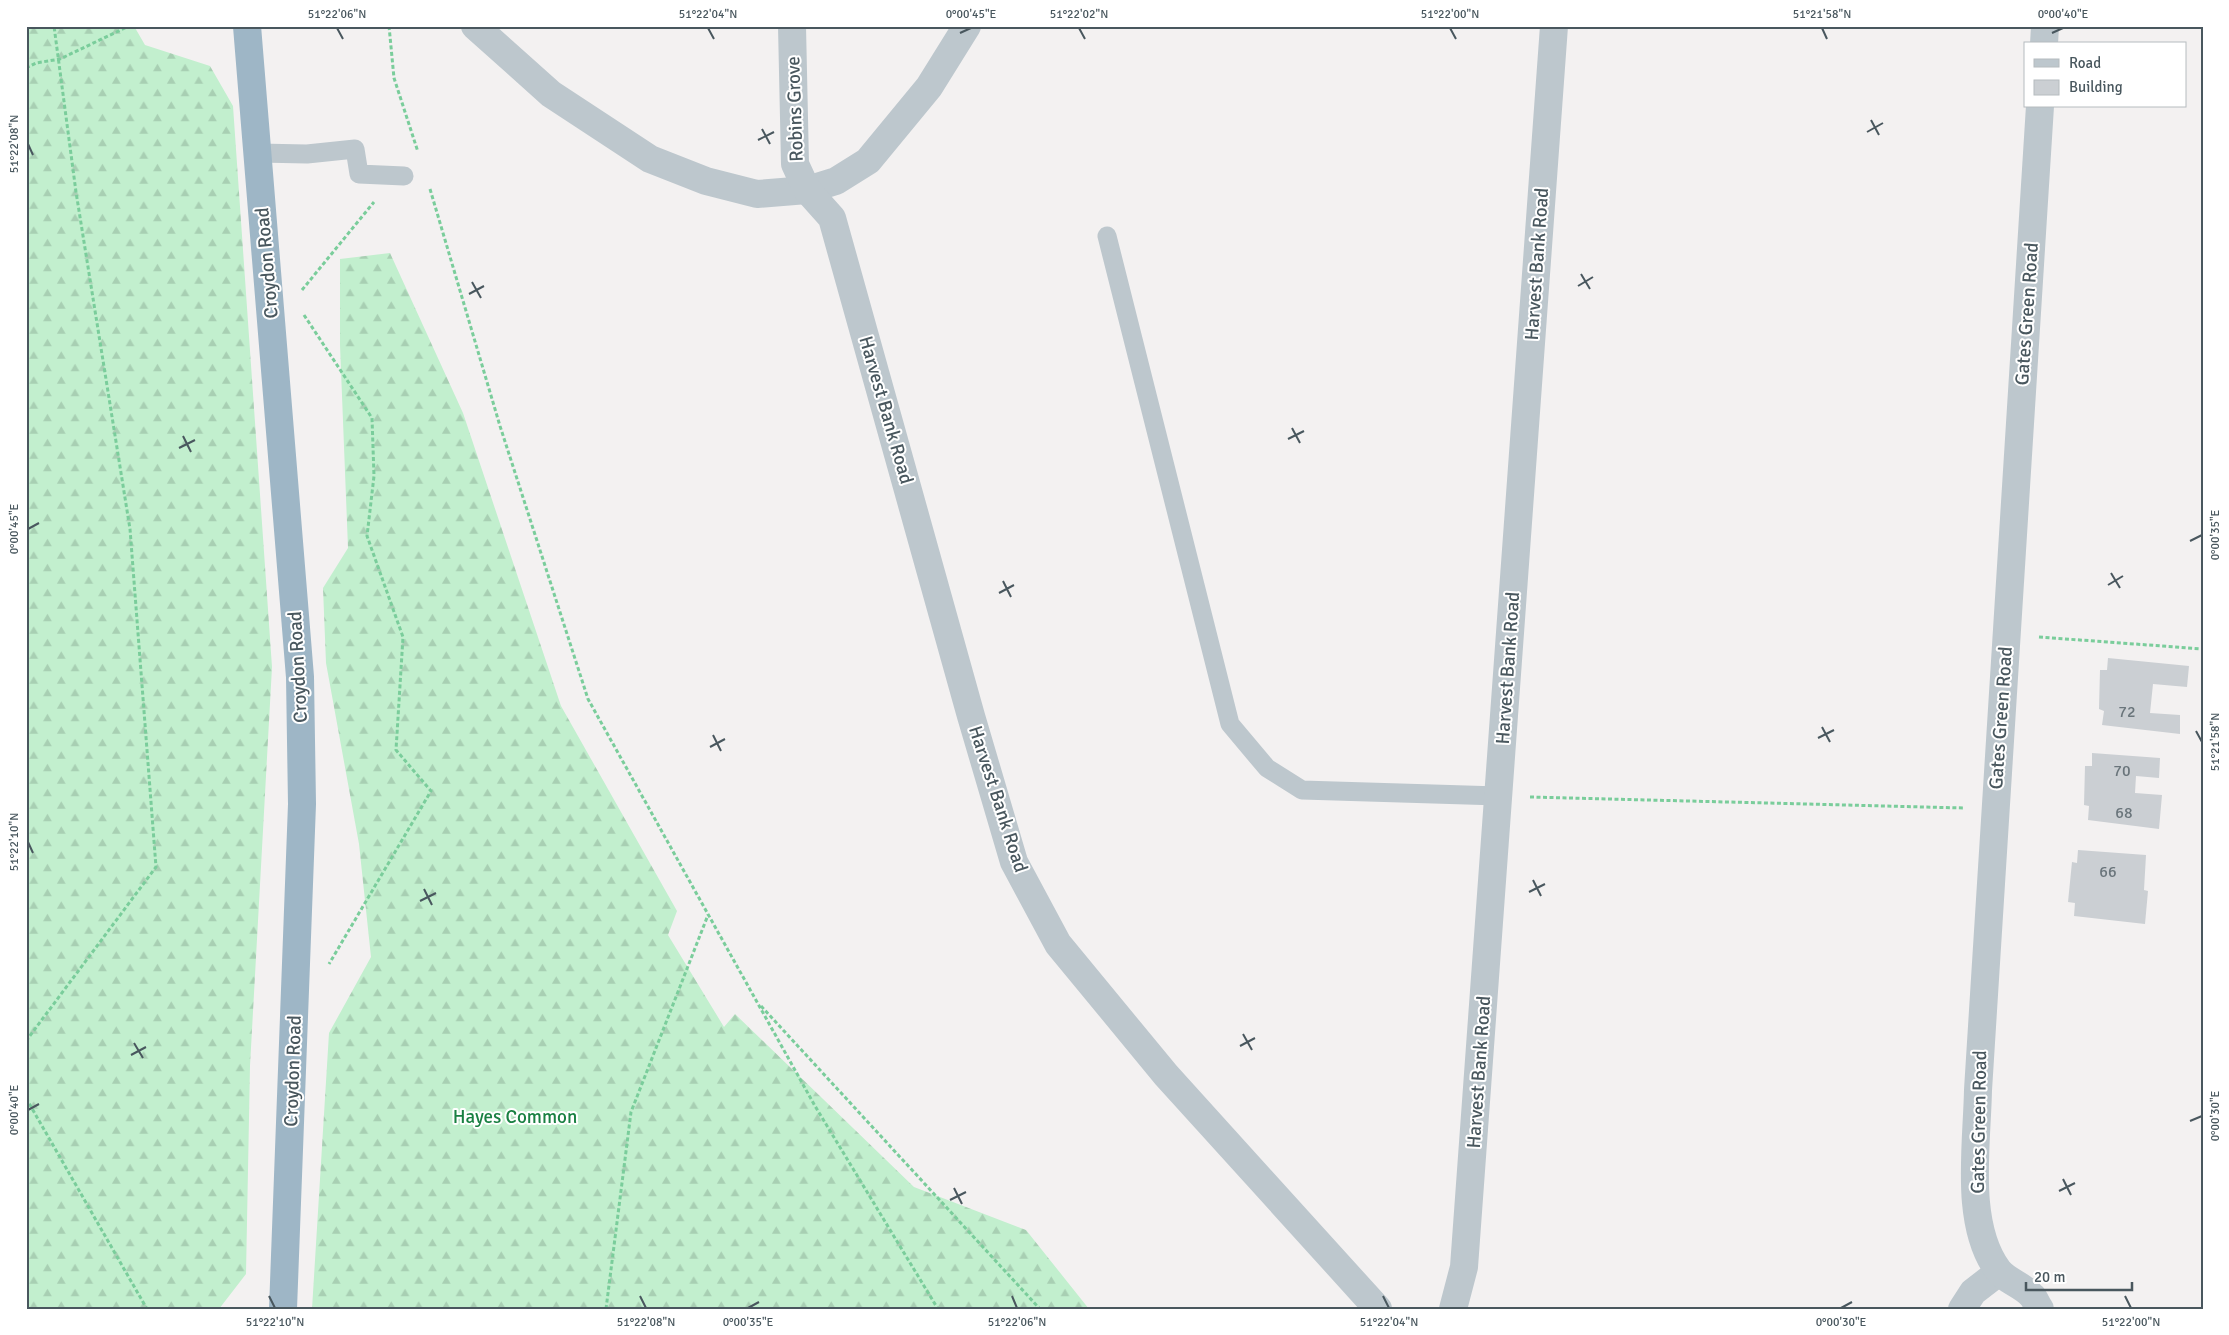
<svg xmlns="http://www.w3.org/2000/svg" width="2229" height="1335" font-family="Signika,sans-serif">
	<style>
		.education { fill: #e4e2e3 }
		.forest { fill: url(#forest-firs) }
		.building { fill: #cbcfd3 }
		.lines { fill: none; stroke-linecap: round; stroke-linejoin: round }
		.path { stroke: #7acd9b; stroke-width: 3; stroke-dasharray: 4 2.5; stroke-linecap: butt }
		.service { stroke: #bdc7cd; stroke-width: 19 }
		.minor { stroke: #bdc7cd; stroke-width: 28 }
		.tertiary { stroke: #bdc7cd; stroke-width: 28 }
		.trunk { stroke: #9eb6c6; stroke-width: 28 }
		.ticks { fill: none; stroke: #49575e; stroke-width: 2 }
		.labels { text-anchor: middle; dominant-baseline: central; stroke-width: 4; stroke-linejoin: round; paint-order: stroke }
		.number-label { font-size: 16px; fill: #6a757b }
		.street-label { font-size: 19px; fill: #49575e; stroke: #fff }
		.park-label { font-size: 19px; fill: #198042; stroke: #fff }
		.neatline { fill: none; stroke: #49575e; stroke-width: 2 }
		.ticks-label { font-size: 12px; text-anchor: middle; fill: #49575e }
	</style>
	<defs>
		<pattern id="forest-firs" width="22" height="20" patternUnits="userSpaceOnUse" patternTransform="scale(1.25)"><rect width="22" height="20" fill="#c2efce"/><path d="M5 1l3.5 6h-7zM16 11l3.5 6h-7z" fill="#a8cfb3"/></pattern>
	</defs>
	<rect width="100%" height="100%" fill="#f3f1f1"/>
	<path class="education" d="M2132,26H2203V29Z"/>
	<g class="forest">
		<path d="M26,26H134L145,45L210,66L233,106L272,667L250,1066L246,1274L219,1309H26Z"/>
		<path d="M390,253L463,413L561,706L677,911L668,935L724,1027L735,1014L914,1187L1026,1230L1089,1309H312L329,1033L371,957L359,844L326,663L323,588L348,548L340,345V259Z"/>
	</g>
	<g class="building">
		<path d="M2108,658L2189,666L2187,687L2153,684L2150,713L2180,715V734L2102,725L2104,711L2099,709L2100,670H2107Z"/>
		<path d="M2092,753L2160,758L2159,778L2136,776L2135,793L2162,795L2159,829L2088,820L2089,806L2084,805L2085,766H2092Z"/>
		<path d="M2078,850L2146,855L2144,890L2148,891L2145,924L2074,916L2075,903L2068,902L2072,862L2077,863Z"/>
	</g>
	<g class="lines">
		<g class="path">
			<path d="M389,26L394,78L418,152"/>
			<path d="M26,68L36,63L60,59L129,26"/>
			<path d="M430,189L500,426L588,699L815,1106L938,1309"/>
			<path d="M302,290L374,202"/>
			<path d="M304,315L372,418L374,476L367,536L403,637L396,750L431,791L329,964"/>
			<path d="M2039,637L2203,649"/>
			<path d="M1530,797L1964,808"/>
			<path d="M761,1006L1040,1309"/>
			<path d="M26,1041L156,867L130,529L76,192L54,26"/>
			<path d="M26,1098L147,1309"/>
			<path d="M606,1309L631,1112L708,915"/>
		</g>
		<g class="service">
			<path d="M258,153L307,154L355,149L359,174L404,176"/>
			<path d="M1107,236L1230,724L1267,768L1302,790L1499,796"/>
		</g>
		<g class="minor">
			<path d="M475,26L551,94L650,159L706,181L757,194L807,190L836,181L868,161L929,87L967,26"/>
			<path d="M792,26L795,164L807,190L832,218L971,716L1014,862L1058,944L1166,1075L1378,1309"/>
			<path d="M1453,1309L1464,1267L1554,26"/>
		</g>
		<g class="tertiary">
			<path d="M2044,44L2045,26"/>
			<path d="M1962,1309L1973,1292L1999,1272"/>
			<path d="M2040,1309C2037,1305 2035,1299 2032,1296C2023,1285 2006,1281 1998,1270C1964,1224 1977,1145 1978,1090L2040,106"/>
		</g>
		<path class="trunk" d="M247,26L300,677L302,804L283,1309"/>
	</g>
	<path class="ticks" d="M337,28L343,39M708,28L714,39M1079,28L1085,39M1450,28L1456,39M1822,28L1827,39M960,33L971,28M2052,33L2063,28M1871,120L1879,135M762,129L770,144M1867,132L1883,123M758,140L774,132M28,144L33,155M1581,274L1590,289M472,282L481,298M1578,286L1593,277M469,294L484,286M1292,428L1300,443M183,436L191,452M1288,439L1304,431M179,448L195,440M28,529L39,523M2190,541L2202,535M2111,573L2120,588M1003,581L1011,597M2108,585L2123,576M999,593L1014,585M1822,727L1830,742M2196,731L2202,742M713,735L721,751M1818,738L1834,730M710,747L725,739M28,842L33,853M1533,880L1541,896M424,889L432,905M1529,892L1545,884M420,901L436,893M1243,1034L1252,1050M134,1043L143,1058M1240,1046L1255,1038M131,1055L146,1047M28,1110L39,1104M2190,1121L2202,1116M2063,1179L2071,1195M954,1188L962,1204M2059,1191L2075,1183M950,1200L966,1192M269,1296L275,1308M640,1296L646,1308M1012,1296L1017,1308M1383,1296L1389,1308M2125,1296L2131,1308M748,1308L759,1302M1841,1308L1852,1302"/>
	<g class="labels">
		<g class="number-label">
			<text x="2127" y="712">72</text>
			<text x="2122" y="771">70</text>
			<text x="2124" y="813">68</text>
			<text x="2108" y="872">66</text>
		</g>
		<g class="street-label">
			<text transform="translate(795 109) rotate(-92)">Robins Grove</text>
			<text transform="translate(267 263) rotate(-95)">Croydon Road</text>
			<text transform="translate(1537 264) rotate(-86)">Harvest Bank Road</text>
			<text transform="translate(2027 314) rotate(-86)">Gates Green Road</text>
			<text transform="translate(886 410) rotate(74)">Harvest Bank Road</text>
			<text transform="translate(298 667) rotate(-93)">Croydon Road</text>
			<text transform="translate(1508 668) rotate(-86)">Harvest Bank Road</text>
			<text transform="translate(2001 718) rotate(-86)">Gates Green Road</text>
			<text transform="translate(998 799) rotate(72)">Harvest Bank Road</text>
			<text transform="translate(293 1071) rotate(-88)">Croydon Road</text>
			<text transform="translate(1479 1072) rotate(-86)">Harvest Bank Road</text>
			<text transform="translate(1979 1122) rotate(-89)">Gates Green Road</text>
		</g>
		<g class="park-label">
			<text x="515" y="1117">Hayes Common</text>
		</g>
	</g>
	<rect width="2229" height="1335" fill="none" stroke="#ffffff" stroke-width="55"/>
	<rect x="2024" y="42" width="162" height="65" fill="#ffffff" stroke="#b6bcbf"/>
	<rect x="2034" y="59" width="25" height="8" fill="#bdc7cd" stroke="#b6bcbf"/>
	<text x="2069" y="68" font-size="15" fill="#49575e">Road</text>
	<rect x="2034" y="80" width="25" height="15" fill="#cbcfd3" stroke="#b6bcbf"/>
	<text x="2069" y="92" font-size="15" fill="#49575e">Building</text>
	<path d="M2026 1282v8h106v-8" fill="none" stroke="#49575e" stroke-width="2.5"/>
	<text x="2034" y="1282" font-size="15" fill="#49575e" stroke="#ffffff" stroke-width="4" paint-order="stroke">20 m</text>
	<rect x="28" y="28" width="2174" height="1280" class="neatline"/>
	<g class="ticks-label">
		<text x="337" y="18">51°22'06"N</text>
		<text x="708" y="18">51°22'04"N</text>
		<text x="971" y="18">0°00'45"E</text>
		<text x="1079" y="18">51°22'02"N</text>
		<text x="1450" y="18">51°22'00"N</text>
		<text x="1822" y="18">51°21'58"N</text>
		<text x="2063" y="18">0°00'40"E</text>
		<text transform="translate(14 144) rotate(-90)" y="4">51°22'08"N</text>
		<text transform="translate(14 529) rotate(-90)" y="4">0°00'45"E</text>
		<text transform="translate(2215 535) rotate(-90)" y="4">0°00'35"E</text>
		<text transform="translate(2215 742) rotate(-90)" y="4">51°21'58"N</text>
		<text transform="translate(14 842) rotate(-90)" y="4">51°22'10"N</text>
		<text transform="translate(14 1110) rotate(-90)" y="4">0°00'40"E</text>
		<text transform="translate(2215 1116) rotate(-90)" y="4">0°00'30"E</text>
		<text x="275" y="1326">51°22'10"N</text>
		<text x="646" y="1326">51°22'08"N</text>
		<text x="748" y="1326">0°00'35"E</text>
		<text x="1017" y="1326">51°22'06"N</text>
		<text x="1389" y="1326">51°22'04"N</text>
		<text x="1841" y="1326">0°00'30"E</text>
		<text x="2131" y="1326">51°22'00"N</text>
	</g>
</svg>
